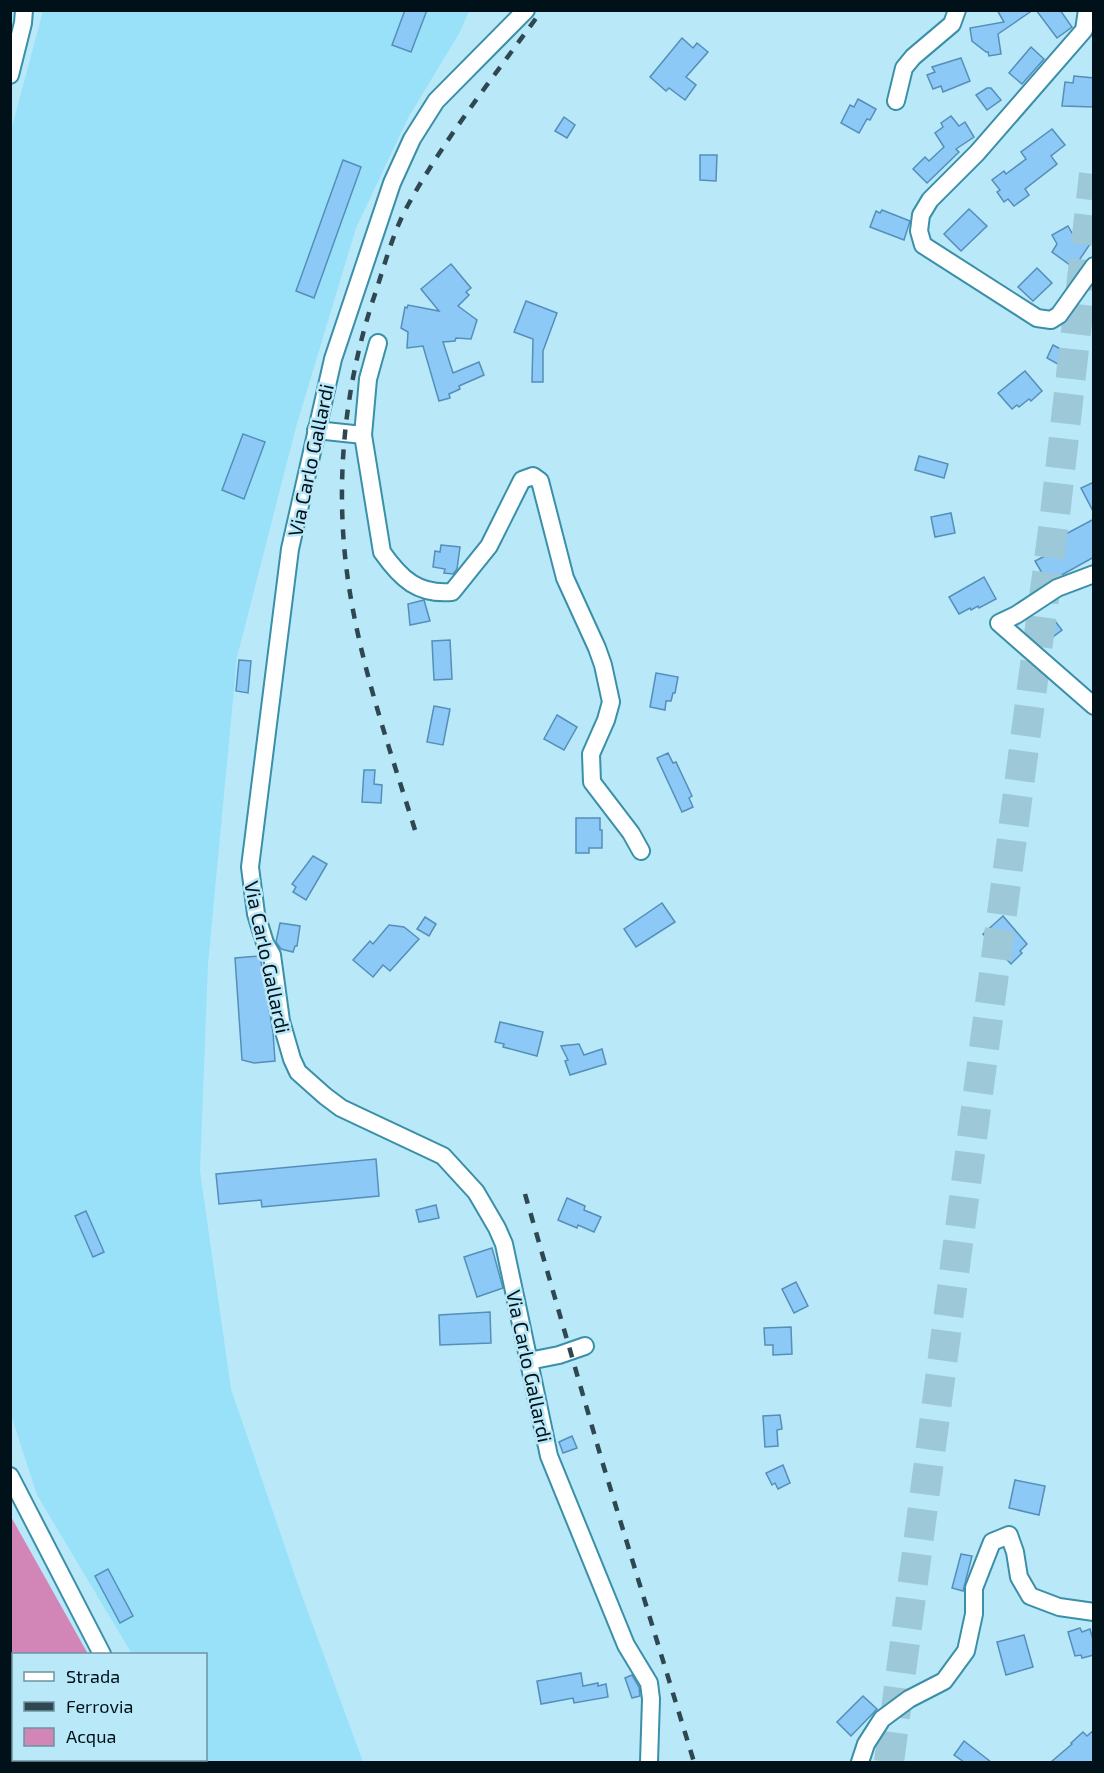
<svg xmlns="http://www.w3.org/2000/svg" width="1104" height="1773" font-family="'Exo 2',sans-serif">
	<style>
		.built { fill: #99e1f9 }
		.water { fill: #d286b7 }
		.building { fill: #8cc9f6; stroke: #548fb9; stroke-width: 1.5 }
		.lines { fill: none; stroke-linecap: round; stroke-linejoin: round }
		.highway-tunnel { stroke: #9dc8d7; stroke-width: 30; stroke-dasharray: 30 15; stroke-linecap: butt }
		.street-casing { stroke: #3a8fa9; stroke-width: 20 }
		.street { stroke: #fff; stroke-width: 16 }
		.rail { stroke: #2e4751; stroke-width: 4.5; stroke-dasharray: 10 10; stroke-linecap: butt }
		.labels { text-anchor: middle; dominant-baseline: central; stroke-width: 5; stroke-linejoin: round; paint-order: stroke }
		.street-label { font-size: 20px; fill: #001119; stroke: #b9e8f8 }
	</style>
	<rect width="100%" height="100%" fill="#b9e8f8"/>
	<path class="built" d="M43,11H469L460,32L408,118L356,228L296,427L237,657L208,964L200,1171L231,1389L296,1579L363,1762H196L194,1760H206V1654H132L37,1495L11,1415L10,134Z"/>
	<path class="water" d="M10,1515L88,1654H14V1760H154L156,1762H11Z"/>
	<g class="building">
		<path d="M405,10H427L411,52L392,45Z"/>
		<path d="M997,10H1033L998,34L1001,54L989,56L988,52H986L972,41L970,28L1004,22Z"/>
		<path d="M1036,10H1060L1072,27L1057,38Z"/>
		<path d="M682,38L693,48L697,43L708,52L686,77L696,85L685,100L669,88L666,91L650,77Z"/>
		<path d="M1031,47L1044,59L1022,84L1009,73Z"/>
		<path d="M961,58L970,81L943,92L941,86L933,89L927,75L935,72L932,67Z"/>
		<path d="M1074,76L1094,78V107L1062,106L1065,82L1073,83Z"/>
		<path d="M987,88H991L1001,100L987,110L976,95Z"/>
		<path d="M858,99L876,109L870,120L867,119L859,133L841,123L850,105L854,107Z"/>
		<path d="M951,116L959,126L965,122L974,137L956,149L959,152L927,183L913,169L925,157L929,161L944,147L935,133L943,127L941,123Z"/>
		<path d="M564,117L575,125L567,138L555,131Z"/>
		<path d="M1052,129L1065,145L1051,156L1057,164L1025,189L1029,195L1014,206L1008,199L1004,202L997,192L1000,190L992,180L1004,171L1006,174L1026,159L1021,152Z"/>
		<path d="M700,155H717L716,181L700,180Z"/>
		<path d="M343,160L361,167L314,298L296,291Z"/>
		<path d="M969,209L987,226L961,251L944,234Z"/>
		<path d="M882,210L910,221L904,240L870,227L876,211L880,213Z"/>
		<path d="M1068,226L1072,233L1090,244L1074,268L1052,252L1057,244L1052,235Z"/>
		<path d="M451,264L471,288L466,292L469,295L458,306L477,320L471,339L456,338L455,341L443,342L453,373L479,362L484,375L459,386L460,389L449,394L450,398L439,401L423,346L407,348L408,332L401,328L405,307L407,308L408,305L439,311L421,289Z"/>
		<path d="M1037,268L1052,283L1033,301L1018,287Z"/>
		<path d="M526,301L557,313L543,351V382H532L533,339L514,332Z"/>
		<path d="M1053,345L1070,354L1063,367L1047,358Z"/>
		<path d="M1025,371L1042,391L1031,401L1029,399L1019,407L1017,405L1012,409L998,393Z"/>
		<path d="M243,434L265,442L244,499L222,490Z"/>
		<path d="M919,456L948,464L944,478L915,470Z"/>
		<path d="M1094,482V513L1081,488Z"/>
		<path d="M951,513L955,533L935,537L931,517Z"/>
		<path d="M1094,519V557L1042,586L1036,576L1042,573L1035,561L1045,556L1039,545L1062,532L1064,535Z"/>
		<path d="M441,545L460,547L457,569L453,574L444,573L445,569L433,567L435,551L440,552Z"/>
		<path d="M984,577L996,599L979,608L978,606L971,610L970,608L959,614L949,597Z"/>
		<path d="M424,600L430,621L410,625L408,604Z"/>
		<path d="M1055,621L1062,630L1041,646L1034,637Z"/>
		<path d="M450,640L452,679L434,680L432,641Z"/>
		<path d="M239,660L251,661L248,693L236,691Z"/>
		<path d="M656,673L678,677L675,693H673L671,701H666L665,710L650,707Z"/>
		<path d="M434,706L450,709L443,745L427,742Z"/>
		<path d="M557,715L577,727L564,750L544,739Z"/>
		<path d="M668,753L673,763L676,762L692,796L689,798L693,807L682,812L657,758Z"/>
		<path d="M364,770H375L374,784L382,785L381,803L362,802Z"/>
		<path d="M576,818H600V830H602V848H589V853H576Z"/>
		<path d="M313,856L327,864L306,900L293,892L296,887L292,884Z"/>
		<path d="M662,903L675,922L636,947L624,929Z"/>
		<path d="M1003,916L1027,944L1020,951L1022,953L1011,964L983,934Z"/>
		<path d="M425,917L436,924L429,936L417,929Z"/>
		<path d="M280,923L300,926L297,946H295L293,952L281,949L276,942Z"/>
		<path d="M389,925L404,927L419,939L390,971L383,965L373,977L353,960L370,941L373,944Z"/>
		<path d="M260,956L273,1032L275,1061L254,1063L242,1060L235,958Z"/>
		<path d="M500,1022L543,1032L537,1056L503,1047L504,1044L495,1042Z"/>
		<path d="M579,1044L584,1055L602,1049L606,1064L570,1075L565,1061L568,1060L561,1046Z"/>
		<path d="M376,1159L379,1196L262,1207L261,1200L219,1204L216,1174Z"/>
		<path d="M567,1198L585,1206L584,1210L601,1217L594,1232L578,1225L577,1228L558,1220Z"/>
		<path d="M436,1205L439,1218L419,1222L416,1210Z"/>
		<path d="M86,1211L104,1252L93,1257L75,1216Z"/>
		<path d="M492,1248L503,1288L477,1297L464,1257Z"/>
		<path d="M796,1282L808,1306L794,1313L782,1289Z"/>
		<path d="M490,1312L491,1343L440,1345L439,1315Z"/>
		<path d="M791,1327L792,1354L773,1355V1345H765L764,1328Z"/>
		<path d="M780,1415L782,1429L777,1430L778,1446L765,1447L763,1416Z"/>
		<path d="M572,1436L577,1448L563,1453L559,1442Z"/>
		<path d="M783,1465L790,1483L778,1489L775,1483L772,1485L766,1473Z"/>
		<path d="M1015,1480L1045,1486L1039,1515L1009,1508Z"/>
		<path d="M961,1554L972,1556L963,1591L952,1588Z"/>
		<path d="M108,1569L133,1616L120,1623L95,1576Z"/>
		<path d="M1080,1628L1082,1632L1090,1629L1094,1643V1655L1082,1658L1081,1655L1075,1656L1068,1632Z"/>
		<path d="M1024,1635L1033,1667L1006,1675L997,1642Z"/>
		<path d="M581,1673L583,1686L598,1683V1686L606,1684L608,1697L574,1703L573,1698L541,1704L537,1681Z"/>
		<path d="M632,1675L639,1687L640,1696L632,1698L625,1678Z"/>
		<path d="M863,1696L877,1709L851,1736L837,1722Z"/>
		<path d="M1094,1730V1762H1051L1072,1744L1071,1743L1083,1732L1087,1736Z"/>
		<path d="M964,1741L991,1762H964L954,1755Z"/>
	</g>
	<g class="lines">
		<path class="highway-tunnel" d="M889,1762L1055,515L1094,174"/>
		<g class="street-casing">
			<g id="street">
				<path d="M526,10L436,101L412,139L392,183L333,359L290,549L250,867L256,914L265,943L272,955L281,1021L292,1059L298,1072L325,1096L341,1108L443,1156L476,1192L497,1228L504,1244L549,1456L626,1645L649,1683L651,1699L649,1762"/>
				<path d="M1087,10L1084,30L977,153L930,200L921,215L919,231L923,245L1037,318L1051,320L1059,315L1094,266"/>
				<path d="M10,75L23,23L24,10"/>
				<path d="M896,101L904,68L913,57L952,24L957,10"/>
				<path d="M378,343L368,379L363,435L382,552C401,579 418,595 452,592L489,546L522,480L533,476L540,481L565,578L597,648L603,665L611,702L606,720L591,754L592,782L631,833L641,851"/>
				<path d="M316,430L363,435"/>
				<path d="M1094,574L1057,588L1016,615L999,623L1094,706"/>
				<path d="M529,1361L559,1355L585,1346"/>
				<path d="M10,1476L102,1654"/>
				<path d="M171,1760L173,1762"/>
				<path d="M860,1762L866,1744L882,1719L909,1699L944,1681L966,1651L974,1614V1588L992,1542L1009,1535L1015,1552L1019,1577L1030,1596L1059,1607L1094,1612"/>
			</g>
		</g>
		<use href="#street" class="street"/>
		<g class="rail">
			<path d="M415,830C386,737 352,642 344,545C337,460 348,374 375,294C385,264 393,232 408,205C446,136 496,74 542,10"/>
			<path d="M525,1194L602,1461L694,1762"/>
		</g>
	</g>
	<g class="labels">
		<g class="street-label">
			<text transform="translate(310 460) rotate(-78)">Via Carlo Gallardi</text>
			<text transform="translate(268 957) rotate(78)">Via Carlo Gallardi</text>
			<text transform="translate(530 1366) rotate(78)">Via Carlo Gallardi</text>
		</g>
	</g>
	<rect width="1104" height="1773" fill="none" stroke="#001119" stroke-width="24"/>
	<rect x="12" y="1653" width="195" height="108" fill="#b9e8f8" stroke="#6f929f" stroke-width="1.5"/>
	<rect x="24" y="1672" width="30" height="9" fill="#ffffff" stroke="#6f929f" stroke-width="1.5"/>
	<text x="66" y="1683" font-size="18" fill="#001119">Strada</text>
	<rect x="24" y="1702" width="30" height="9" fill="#2e4751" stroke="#6f929f" stroke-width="1.5"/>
	<text x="66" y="1713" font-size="18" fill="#001119">Ferrovia</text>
	<rect x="24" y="1728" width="30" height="18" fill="#d286b7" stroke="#6f929f" stroke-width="1.5"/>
	<text x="66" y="1743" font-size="18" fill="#001119">Acqua</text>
</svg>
